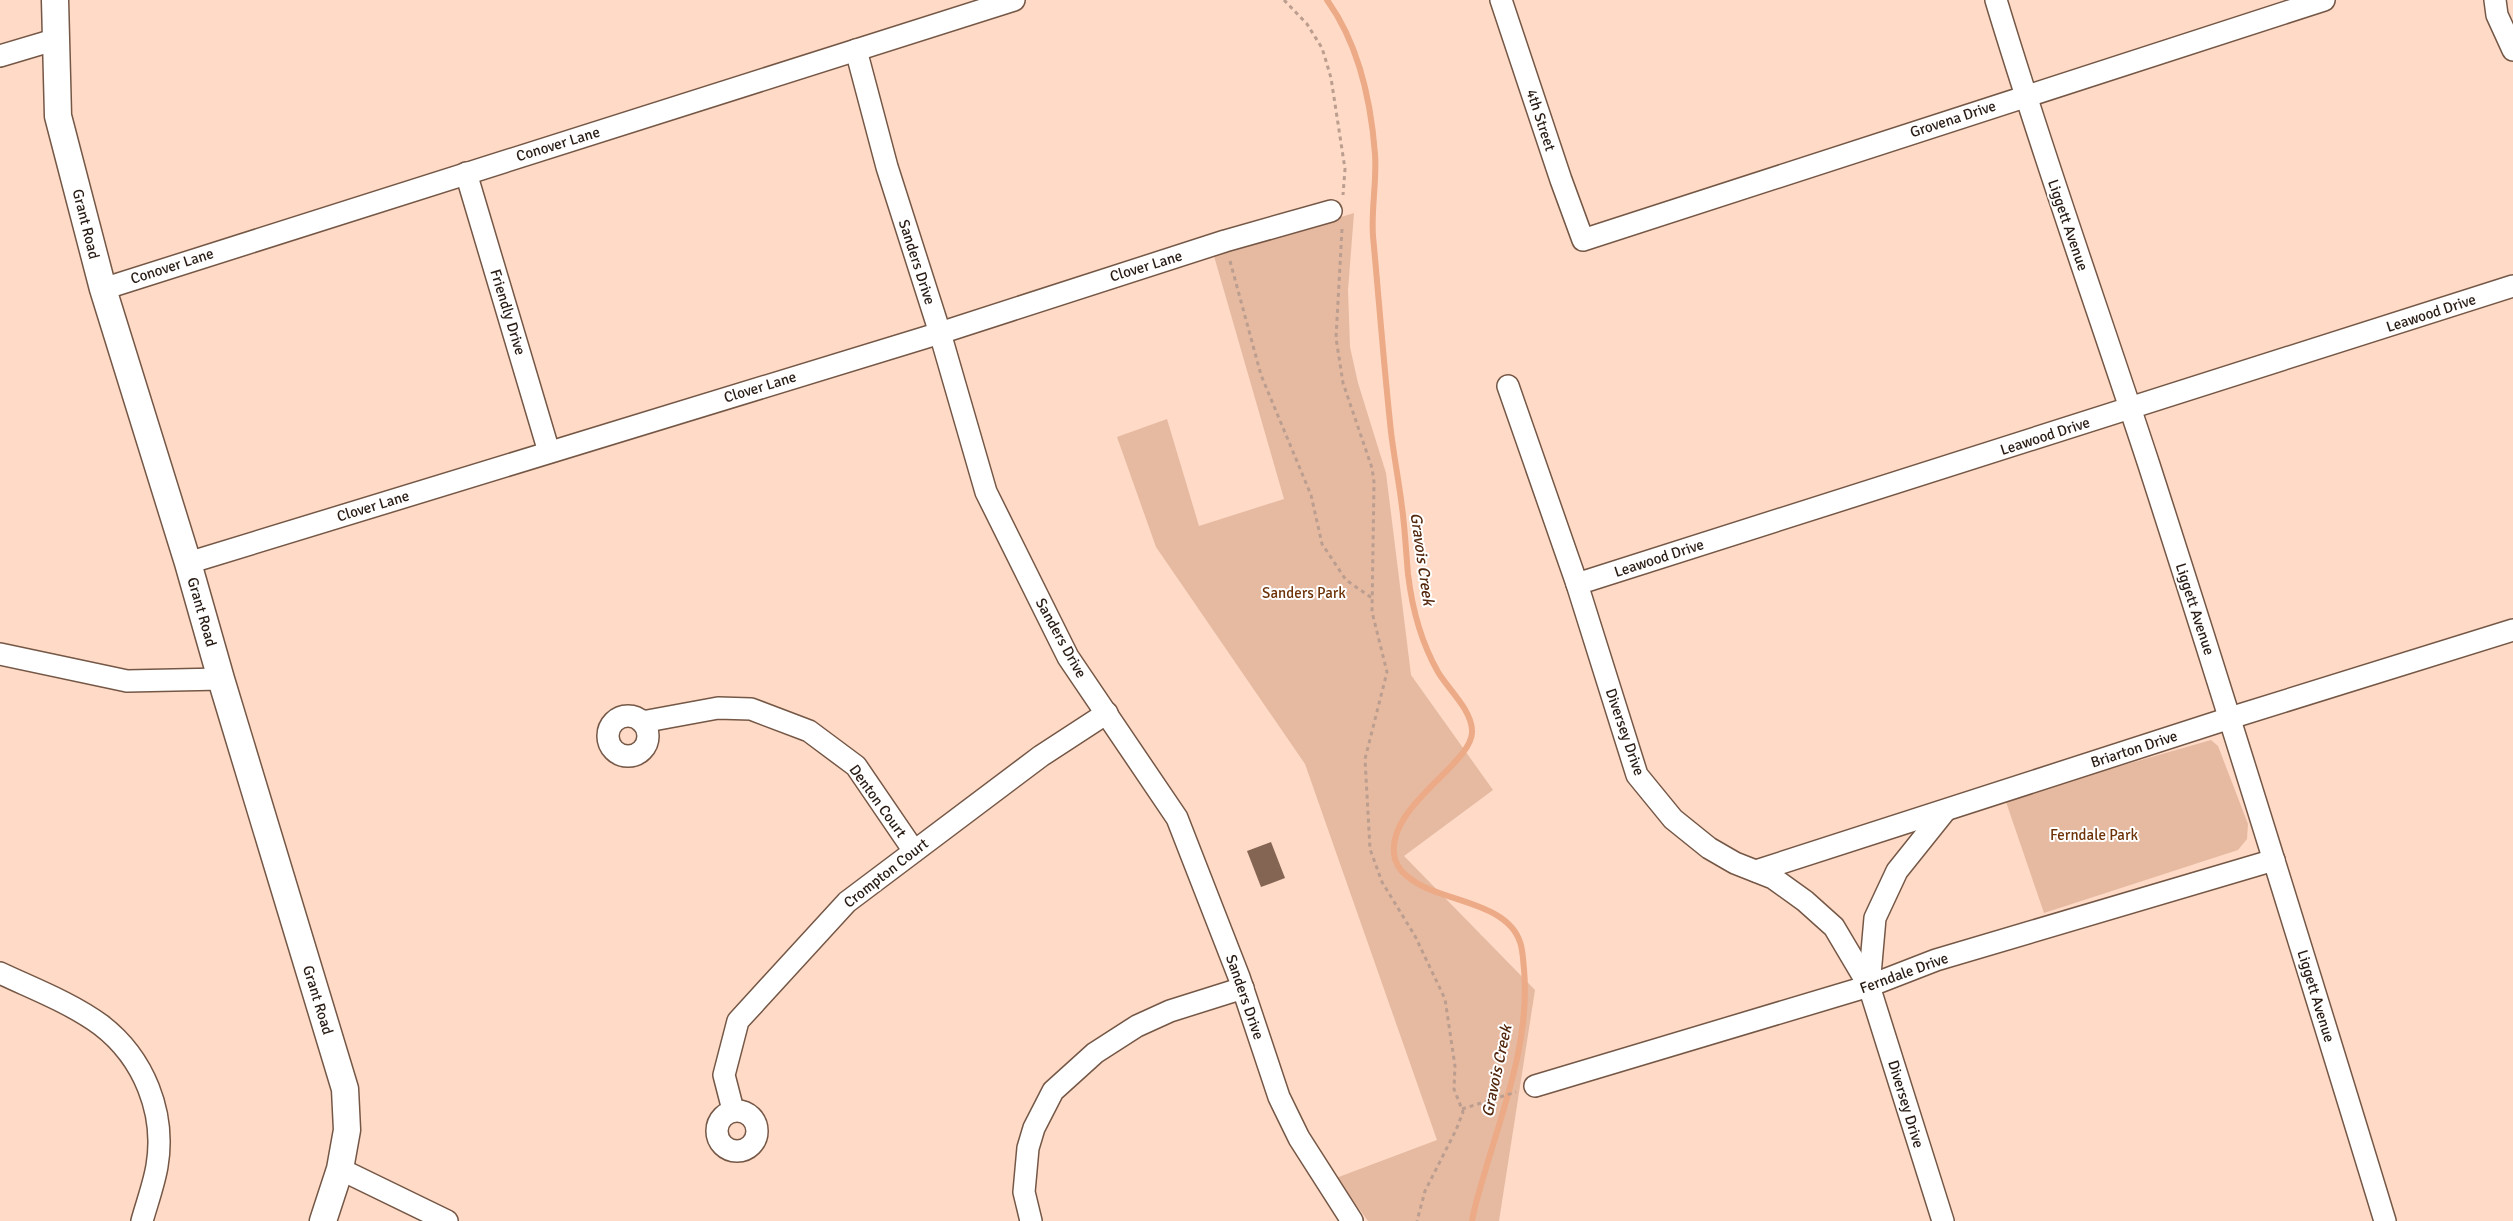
<svg xmlns="http://www.w3.org/2000/svg" width="2513" height="1221" font-family="Signika,sans-serif">
	<style>
		.green { fill: #e6baa1 }
		.lines { fill: none; stroke-linecap: round; stroke-linejoin: round }
		.stream { stroke: #ecaa86; stroke-width: 6 }
		.building { fill: #846453 }
		.minor-casing { stroke: #755746; stroke-width: 24 }
		.tertiary-casing { stroke: #755746; stroke-width: 29 }
		.path { stroke: #bb9e8f; stroke-width: 3; stroke-dasharray: 4 4; stroke-linecap: butt }
		.minor { stroke: #fff; stroke-width: 21 }
		.tertiary { stroke: #fff; stroke-width: 26 }
		.labels { text-anchor: middle; dominant-baseline: central; stroke-width: 4; stroke-linejoin: round; paint-order: stroke }
		.street-label { font-size: 15px; fill: #291c15; stroke: #fff }
		.park-label { font-size: 15px; fill: #6d3207; stroke: #fff }
		.water-label { font-size: 16px; font-style: italic; fill: #53280e; stroke: #fff }
	</style>
	<rect width="100%" height="100%" fill="#fedac7"/>
	<g class="green">
		<path d="M1354,213L1348,290L1350,347L1358,383L1386,473L1411,675L1493,790L1404,856L1535,990L1499,1221H1368L1336,1178L1437,1140L1305,764L1156,547L1117,437L1167,419L1199,526L1284,499L1214,256Z"/>
		<path d="M2211,740L2218,746L2248,824L2247,839L2238,850L2044,913L2005,799Z"/>
	</g>
	<g class="lines">
		<path class="stream" d="M1327,0C1358,43 1371,101 1375,154C1377,181 1371,209 1373,236C1379,301 1384,367 1391,432C1394,457 1399,482 1402,507C1405,529 1406,552 1408,574C1412,608 1421,642 1438,672C1448,689 1471,709 1472,730C1475,764 1382,807 1395,859C1398,869 1404,874 1412,880C1443,902 1507,902 1520,942C1523,950 1523,961 1524,969C1530,1038 1505,1104 1486,1168C1481,1186 1475,1203 1472,1221"/>
	</g>
	<path class="building" d="M1271,842L1285,878L1261,887L1247,851Z"/>
	<g class="lines">
		<g class="minor-casing">
			<g id="minor">
				<path d="M1501,0L1561,180L1583,240L2324,0"/>
				<path d="M1996,0C2043,156 2098,310 2149,465C2230,716 2308,969 2385,1221"/>
				<path d="M2495,0L2497,15L2513,50"/>
				<path d="M856,50L887,167L940,333L986,492L1068,657L1177,818L1239,977L1279,1097L1299,1138L1352,1221"/>
				<path d="M0,56L57,39"/>
				<path d="M466,173L549,452"/>
				<path d="M103,289L1014,0"/>
				<path d="M1508,386L1577,584L1637,775L1673,819L1709,848L1735,863L1773,878L1805,901L1834,927L1869,986L1943,1221"/>
				<path d="M188,563L940,333L1225,241L1331,211"/>
				<path d="M1577,584L2513,286"/>
				<path d="M0,654L127,681L221,679"/>
				<circle cx="628" cy="736" r="20"/>
				<path d="M642,722L718,708L751,709L809,731L856,766L914,851"/>
				<path d="M1756,871L2230,718L2513,630"/>
				<path d="M0,973C34,989 71,1003 101,1025C144,1058 166,1113 157,1166C154,1184 147,1203 142,1221"/>
				<path d="M1869,986L1875,918L1897,871L1945,811"/>
				<path d="M1535,1086L1869,986L1936,960L2274,860"/>
				<path d="M733,1110L724,1075L738,1021L847,902L1041,756L1107,713"/>
				<circle cx="737" cy="1131" r="20"/>
				<path d="M340,1169L447,1221"/>
				<path d="M1031,1221L1024,1192L1028,1148L1034,1128L1053,1091L1095,1053L1137,1026L1170,1011L1243,988"/>
			</g>
		</g>
		<g class="tertiary-casing">
			<path id="tertiary" d="M55,0L58,116L103,289L188,563L221,679L345,1089L347,1130L340,1169L323,1221"/>
		</g>
		<g class="path">
			<path d="M1284,0L1307,24L1322,48L1326,61L1331,78L1345,169L1343,195"/>
			<path d="M1342,229L1336,338L1343,383L1372,468L1374,482L1372,612L1387,672L1365,759L1370,849L1382,882L1415,936L1445,999L1455,1066L1454,1089L1463,1112L1456,1130L1425,1191L1417,1221"/>
			<path d="M1230,261L1261,375L1311,495L1322,544L1346,580L1372,598"/>
			<path d="M1462,1109L1516,1092"/>
		</g>
		<use href="#minor" class="minor"/>
		<use href="#tertiary" class="tertiary"/>
	</g>
	<g class="labels">
		<g class="street-label">
			<text transform="translate(1953 119) rotate(-18)">Grovena Drive</text>
			<text transform="translate(1541 120) rotate(72)">4th Street</text>
			<text transform="translate(558 144) rotate(-17)">Conover Lane</text>
			<text transform="translate(86 224) rotate(76)">Grant Road</text>
			<text transform="translate(2068 225) rotate(71)">Liggett Avenue</text>
			<text transform="translate(917 262) rotate(72)">Sanders Drive</text>
			<text transform="translate(172 266) rotate(-18)">Conover Lane</text>
			<text transform="translate(1146 266) rotate(-17)">Clover Lane</text>
			<text transform="translate(508 312) rotate(73)">Friendly Drive</text>
			<text transform="translate(2431 313) rotate(-18)">Leawood Drive</text>
			<text transform="translate(760 387) rotate(-17)">Clover Lane</text>
			<text transform="translate(2045 436) rotate(-18)">Leawood Drive</text>
			<text transform="translate(373 506) rotate(-17)">Clover Lane</text>
			<text transform="translate(1659 558) rotate(-18)">Leawood Drive</text>
			<text transform="translate(2195 609) rotate(72)">Liggett Avenue</text>
			<text transform="translate(202 612) rotate(74)">Grant Road</text>
			<text transform="translate(1061 638) rotate(61)">Sanders Drive</text>
			<text transform="translate(1625 732) rotate(71)">Diversey Drive</text>
			<text transform="translate(2134 749) rotate(-18)">Briarton Drive</text>
			<text transform="translate(878 801) rotate(54)">Denton Court</text>
			<text transform="translate(886 873) rotate(-38)">Crompton Court</text>
			<text transform="translate(1904 973) rotate(-20)">Ferndale Drive</text>
			<text transform="translate(2316 996) rotate(73)">Liggett Avenue</text>
			<text transform="translate(1245 997) rotate(71)">Sanders Drive</text>
			<text transform="translate(318 1000) rotate(73)">Grant Road</text>
			<text transform="translate(1906 1104) rotate(73)">Diversey Drive</text>
		</g>
		<g class="park-label">
			<text x="1304" y="593">Sanders Park</text>
			<text x="2094" y="835">Ferndale Park</text>
		</g>
		<g class="water-label">
			<text transform="translate(1422 559) rotate(82)">Gravois Creek</text>
			<text transform="translate(1497 1071) rotate(-78)">Gravois Creek</text>
		</g>
	</g>
</svg>
